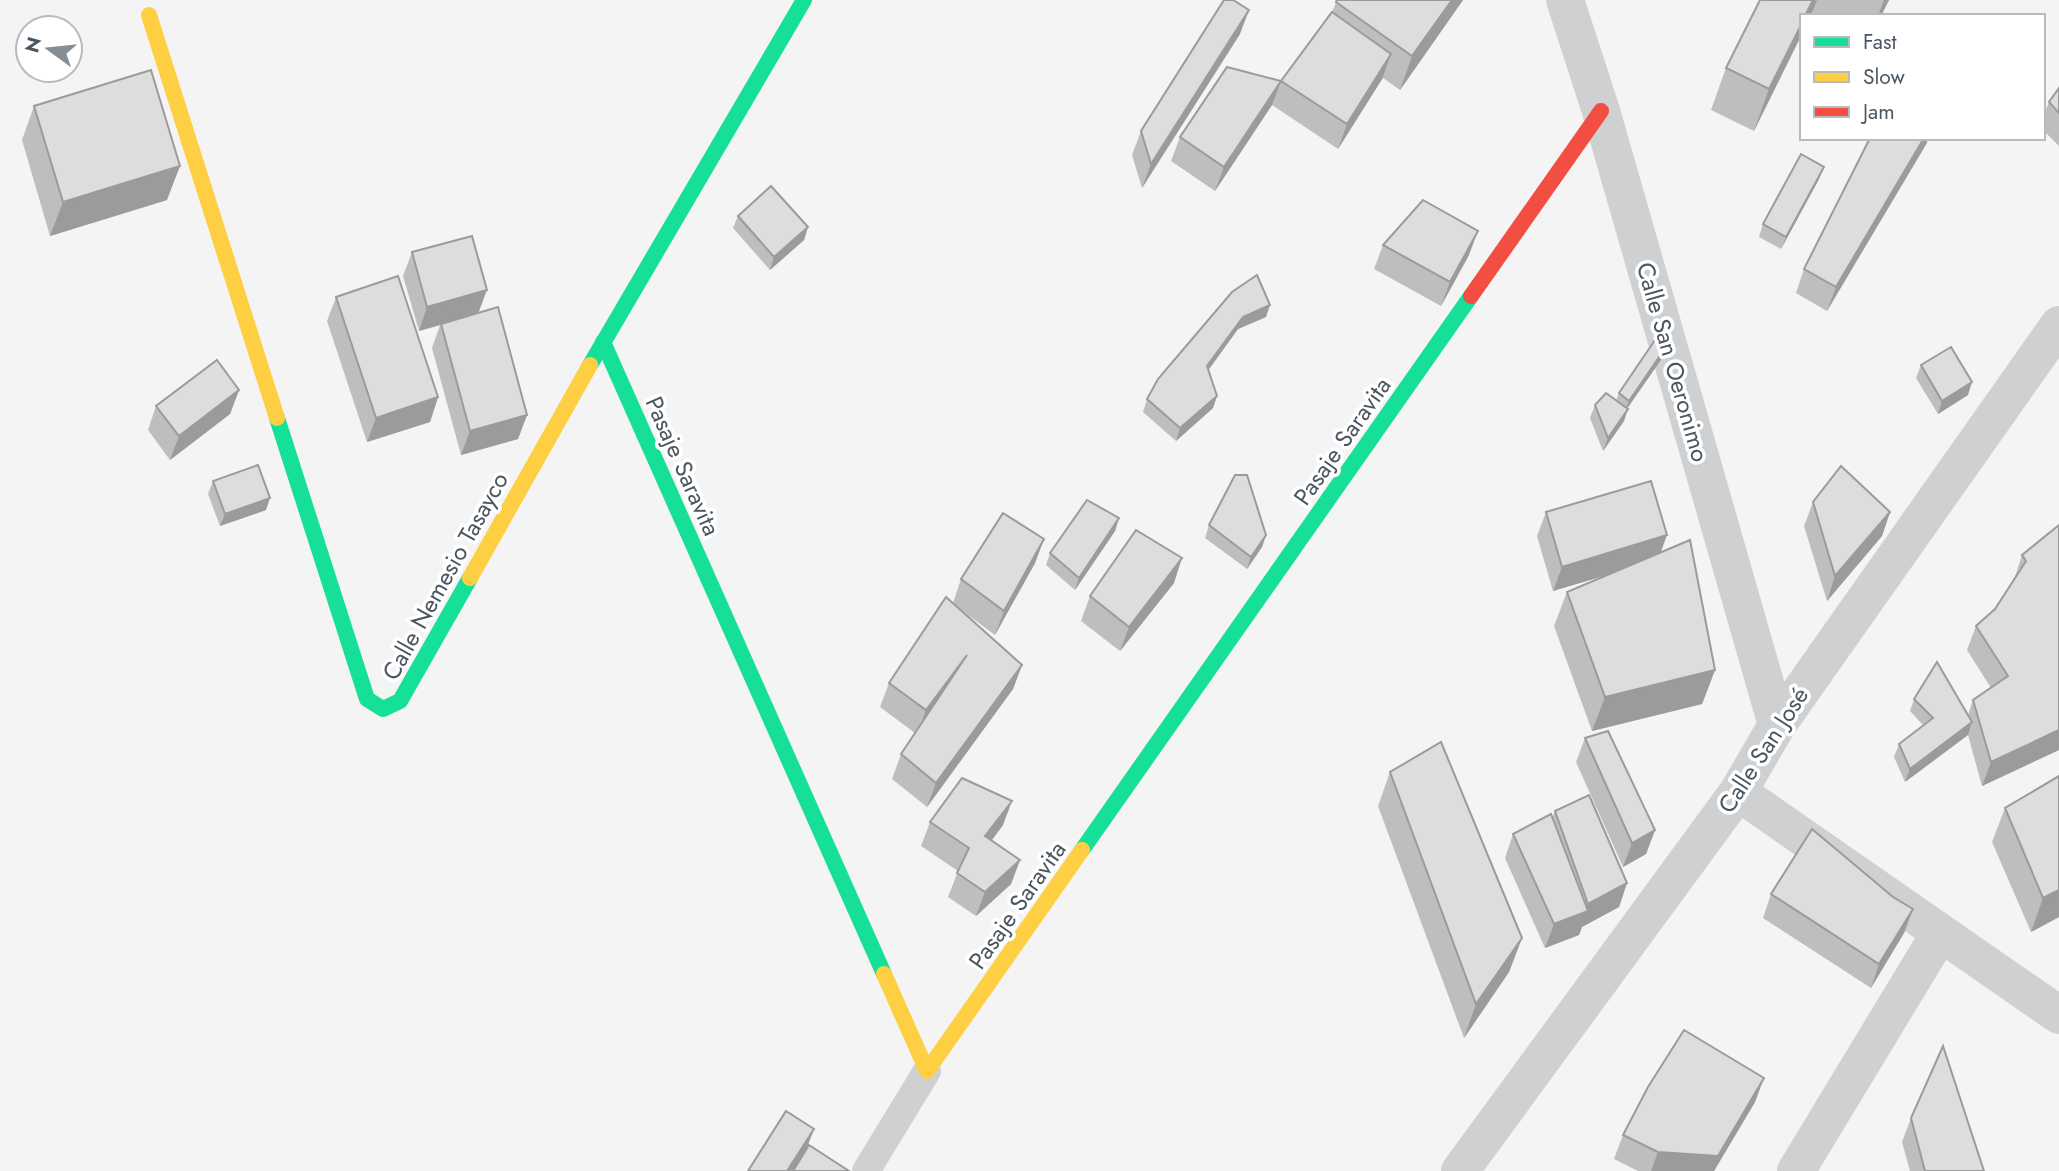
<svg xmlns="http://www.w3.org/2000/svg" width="2059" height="1171" font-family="Jost,sans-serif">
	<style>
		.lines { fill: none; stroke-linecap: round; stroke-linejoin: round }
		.lane { stroke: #ced0d2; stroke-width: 28 }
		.street { stroke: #ced0d2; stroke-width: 38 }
		.fast { stroke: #16e098; stroke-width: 16 }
		.slow { stroke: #ffcf43; stroke-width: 16 }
		.jam { stroke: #f24e42; stroke-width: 16 }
		.wall { fill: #bebebf }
		.shaded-wall { fill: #9b9b9b }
		.building { fill: #ddddde; stroke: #9b9b9b; stroke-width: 2 }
		.labels { text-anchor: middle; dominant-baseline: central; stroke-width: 7; stroke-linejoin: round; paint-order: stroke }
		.street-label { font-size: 24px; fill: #4a5661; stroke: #fff }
	</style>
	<rect width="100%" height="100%" fill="#f4f4f4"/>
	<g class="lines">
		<path class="lane" d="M866,1171L927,1071"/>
		<g class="street">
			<path d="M1565,0L1601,111L1777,725"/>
			<path d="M1738,792L2059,1015"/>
			<path d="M1460,1171L1738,792L1777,725L2059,325"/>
			<path d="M1796,1171L1939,935"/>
		</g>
		<g class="fast">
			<path d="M603,342L884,974"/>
			<path d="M590,365L804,0"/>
			<path d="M277,418L367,699L383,709L400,701L470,578"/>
			<path d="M1082,850L1471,296"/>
		</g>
		<g class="slow">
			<path d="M149,15L277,418"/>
			<path d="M470,578L590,365"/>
			<path d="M884,974L927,1071L1082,850"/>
		</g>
		<path class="jam" d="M1471,296L1601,111"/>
	</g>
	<g class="wall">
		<path d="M1337,0H1463L1400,90L1383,78L1338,149L1272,105L1215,191L1171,161L1180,137L1281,81L1332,12Z"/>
		<path d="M1760,0H1889L1881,16H1819L1812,12L1754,131L1711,110L1726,68Z"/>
		<path d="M1240,34L1142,188L1132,155L1141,131Z"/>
		<path d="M2059,88V146L2043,130V117L2049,102Z"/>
		<path d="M34,106L167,200L50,236L22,140Z"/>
		<path d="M1870,138H1928L1827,311L1796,293L1804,269Z"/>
		<path d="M1819,179L1781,249L1759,237L1763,224Z"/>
		<path d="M738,216L808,227L804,240L770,270L733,228Z"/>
		<path d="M1383,245L1469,255L1441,306L1374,269Z"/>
		<path d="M412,252L479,313L527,415L518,439L461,455L432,348L440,325L419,331L403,276Z"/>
		<path d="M1232,292L1266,317L1238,329L1208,370L1217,396L1213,408L1176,441L1143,412L1147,399Z"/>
		<path d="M336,297L438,397L430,422L367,442L327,321Z"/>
		<path d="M1663,357L1627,408L1624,421L1603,451L1590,418L1595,405L1616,400L1619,393Z"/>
		<path d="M1921,365L1968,395L1938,414L1916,378Z"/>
		<path d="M239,390L230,414L170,460L148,430L156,406Z"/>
		<path d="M213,481L266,510L220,526L208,494Z"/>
		<path d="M1813,502L1890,512L1882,536L1827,601L1804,526Z"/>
		<path d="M1546,512L1661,553L1715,670L1702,704L1592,731L1554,626L1567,592L1612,573L1553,591L1537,536Z"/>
		<path d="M1119,518L1115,531L1075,590L1046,565L1050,553Z"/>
		<path d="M1209,525L1266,535L1262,547L1247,569L1205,538Z"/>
		<path d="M2059,525V750L1982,786L1968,735L1905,782L1894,757L1899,744L1924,726L1910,711L1914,699L1968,715L1973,700L1991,688L1967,650L1976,626L1995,609L2014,580L2022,555Z"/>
		<path d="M1044,539L1035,563L995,635L953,604L1022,665L1013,689L927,807L892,779L901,754L915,733L880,707L889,683L953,603L961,579Z"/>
		<path d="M1174,583L1120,651L1081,621L1090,596Z"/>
		<path d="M1585,738L1655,830L1646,854L1623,867L1576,762Z"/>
		<path d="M1390,772L1522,938L1509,972L1464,1038L1378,806Z"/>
		<path d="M2005,808L2059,917L2031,932L1992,842Z"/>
		<path d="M1555,811L1627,883L1619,907L1582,927L1579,935L1545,948L1505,858L1513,834L1552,818Z"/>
		<path d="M930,822L1003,825L992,840L1020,860L1011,884L976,916L948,897L958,871L921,846Z"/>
		<path d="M1771,894L1893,897L1913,909L1904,933L1871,988L1763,918Z"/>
		<path d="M1755,1102L1714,1171H1638L1614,1159L1623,1135Z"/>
		<path d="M1911,1118L1984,1171H1910L1902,1142Z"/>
	</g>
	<g class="shaded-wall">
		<path d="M1452,0H1463L1400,90L1412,56Z"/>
		<path d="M1813,0H1817L1811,16H1805Z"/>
		<path d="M1884,0H1889L1881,16H1878Z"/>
		<path d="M1249,10L1240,34L1142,188L1151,164Z"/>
		<path d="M1802,23V34L1754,131L1769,89Z"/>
		<path d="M1391,54L1382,79L1338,149L1347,124Z"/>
		<path d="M1281,81L1272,105L1215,191L1224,167Z"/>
		<path d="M1924,138H1928L1927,143L1827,311L1836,287Z"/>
		<path d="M180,166L167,200L50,236L63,202Z"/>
		<path d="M1824,167L1819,179L1781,249L1786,237Z"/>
		<path d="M808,227L804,240L770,270L774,257Z"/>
		<path d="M1478,231L1469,255L1441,306L1450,282Z"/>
		<path d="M487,290L478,314L419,331L427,307Z"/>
		<path d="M1270,305L1266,317L1238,329L1202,379L1207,366L1243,317Z"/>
		<path d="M1668,344L1663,357L1624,413L1629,401Z"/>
		<path d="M1972,382L1968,395L1938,414L1942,401Z"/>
		<path d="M239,390L230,414L170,460L179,436Z"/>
		<path d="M1217,396L1213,408L1176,441L1180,428Z"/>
		<path d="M438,397L430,422L367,442L376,418Z"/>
		<path d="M1628,409L1624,421L1603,451L1608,438Z"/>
		<path d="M527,415L518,439L461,455L470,431Z"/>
		<path d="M270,498L266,510L220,526L225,514Z"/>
		<path d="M1890,512L1882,536L1827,601L1835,576Z"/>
		<path d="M1119,518L1115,531L1075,590L1079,578Z"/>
		<path d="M1266,535L1262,547L1247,569L1251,557Z"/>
		<path d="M1667,535L1658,560L1553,591L1562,567Z"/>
		<path d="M1044,539L1035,563L995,635L1004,611Z"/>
		<path d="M1182,558L1174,583L1120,651L1129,627Z"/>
		<path d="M967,655L917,734L926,710Z"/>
		<path d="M1022,665L1013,689L927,807L936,783Z"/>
		<path d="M1715,670L1702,704L1592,731L1605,697Z"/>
		<path d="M1972,722L1968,735L1905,782L1910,769Z"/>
		<path d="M2059,730V750L1982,786L1991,762Z"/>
		<path d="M1012,801L1003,825L977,860L985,836Z"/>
		<path d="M1655,830L1646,854L1623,867L1632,843Z"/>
		<path d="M1020,860L1011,884L976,916L985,892Z"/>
		<path d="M1627,883L1619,907L1582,927L1579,935L1545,948L1554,924L1585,912L1588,904Z"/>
		<path d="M2059,890V917L2031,932L2043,898Z"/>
		<path d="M1913,909L1904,933L1871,988L1879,964Z"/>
		<path d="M1522,938L1509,972L1464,1038L1476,1004Z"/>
		<path d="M1764,1078L1755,1102L1714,1171H1651L1658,1152Z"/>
		<path d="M814,1129L805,1153L794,1171H787Z"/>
	</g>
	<g class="building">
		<path d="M1224,0H1233L1249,10L1151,164L1141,131Z"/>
		<path d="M1337,0H1452L1412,56L1336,2Z"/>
		<path d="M1760,0H1813L1805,16H1802V23L1769,89L1726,68Z"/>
		<path d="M1332,12L1391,54L1347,124L1281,81Z"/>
		<path d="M1227,67L1281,81L1224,167L1180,137Z"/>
		<path d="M151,70L180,166L63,202L34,106Z"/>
		<path d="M2059,88V113L2049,102Z"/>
		<path d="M1870,138H1924L1836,287L1804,269Z"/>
		<path d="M1801,154L1824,167L1786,237L1763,224Z"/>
		<path d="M771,186L808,227L774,257L738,216Z"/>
		<path d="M1423,200L1478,231L1450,282L1383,245Z"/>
		<path d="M472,236L487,290L427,307L412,252Z"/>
		<path d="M1257,275L1270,305L1243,317L1207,366L1217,396L1180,428L1147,399L1158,379L1232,292Z"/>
		<path d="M398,276L438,397L376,418L336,297Z"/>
		<path d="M498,307L527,415L470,431L441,324Z"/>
		<path d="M1657,337L1668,344L1629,401L1619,393Z"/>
		<path d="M1951,347L1972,382L1942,401L1921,365Z"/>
		<path d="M217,360L239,390L179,436L156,406Z"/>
		<path d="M1606,393L1628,409L1608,438L1595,405Z"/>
		<path d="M258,465L270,498L225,514L213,481Z"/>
		<path d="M1841,466L1890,512L1835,576L1813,502Z"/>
		<path d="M1235,475H1247L1266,535L1251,557L1209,525Z"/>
		<path d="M1651,481L1667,535L1562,567L1546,512Z"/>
		<path d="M1087,500L1119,518L1079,578L1050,553Z"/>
		<path d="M1003,513L1044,539L1004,611L961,579Z"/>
		<path d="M2059,525V730L1991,762L1973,700L2008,676L1976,626L1995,609L2026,561L2022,555Z"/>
		<path d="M1136,530L1182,558L1129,627L1090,596Z"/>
		<path d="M1690,540L1715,670L1605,697L1567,592Z"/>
		<path d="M946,597L1022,665L936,783L901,754L967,655L926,710L889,683Z"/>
		<path d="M1937,662L1972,722L1910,769L1899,744L1933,718L1914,699Z"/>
		<path d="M1608,731L1655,830L1632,843L1585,738Z"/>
		<path d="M1441,742L1522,938L1476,1004L1390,772Z"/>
		<path d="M2059,776V890L2043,898L2005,808Z"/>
		<path d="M962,778L1012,801L985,836L1020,860L985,892L957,873L969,848L930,822Z"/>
		<path d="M1589,795L1627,883L1588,904L1555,811Z"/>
		<path d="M1551,814L1588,911L1554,924L1513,834Z"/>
		<path d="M1812,829L1893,897L1913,909L1879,964L1771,894Z"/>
		<path d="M1684,1030L1764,1078L1718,1156L1658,1152L1623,1135L1648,1087Z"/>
		<path d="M1943,1046L1984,1171H1925L1911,1118Z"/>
		<path d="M786,1111L814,1129L787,1171H748Z"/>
		<path d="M809,1145L849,1171H793Z"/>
	</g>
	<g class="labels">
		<g class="street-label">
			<text transform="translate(1673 362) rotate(74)">Calle San Oeronimo</text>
			<text transform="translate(1342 441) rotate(-55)">Pasaje Saravita</text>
			<text transform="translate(683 466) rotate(66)">Pasaje Saravita</text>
			<text transform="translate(445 576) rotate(-61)">Calle Nemesio Tasayco</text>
			<text transform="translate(1763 750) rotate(-57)">Calle San José</text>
			<text transform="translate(1017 905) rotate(-55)">Pasaje Saravita</text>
		</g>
	</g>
	<rect x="1800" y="14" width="245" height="126" fill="#ffffff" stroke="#b7bbc0" stroke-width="2"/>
	<rect x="1814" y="37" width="35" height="10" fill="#16e098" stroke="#b7bbc0" stroke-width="2"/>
	<text x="1863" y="49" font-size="21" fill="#4a5661">Fast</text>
	<rect x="1814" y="72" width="35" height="10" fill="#ffcf43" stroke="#b7bbc0" stroke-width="2"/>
	<text x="1863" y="84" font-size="21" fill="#4a5661">Slow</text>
	<rect x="1814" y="107" width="35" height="10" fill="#f24e42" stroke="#b7bbc0" stroke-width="2"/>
	<text x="1863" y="119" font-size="21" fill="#4a5661">Jam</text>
	<g transform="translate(49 49) rotate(285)"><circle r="33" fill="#ffffff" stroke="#b7bbc0" stroke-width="2"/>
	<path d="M0-5L12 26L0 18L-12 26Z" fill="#868d94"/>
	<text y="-10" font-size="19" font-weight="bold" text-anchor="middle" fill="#4a5661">N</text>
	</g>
</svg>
